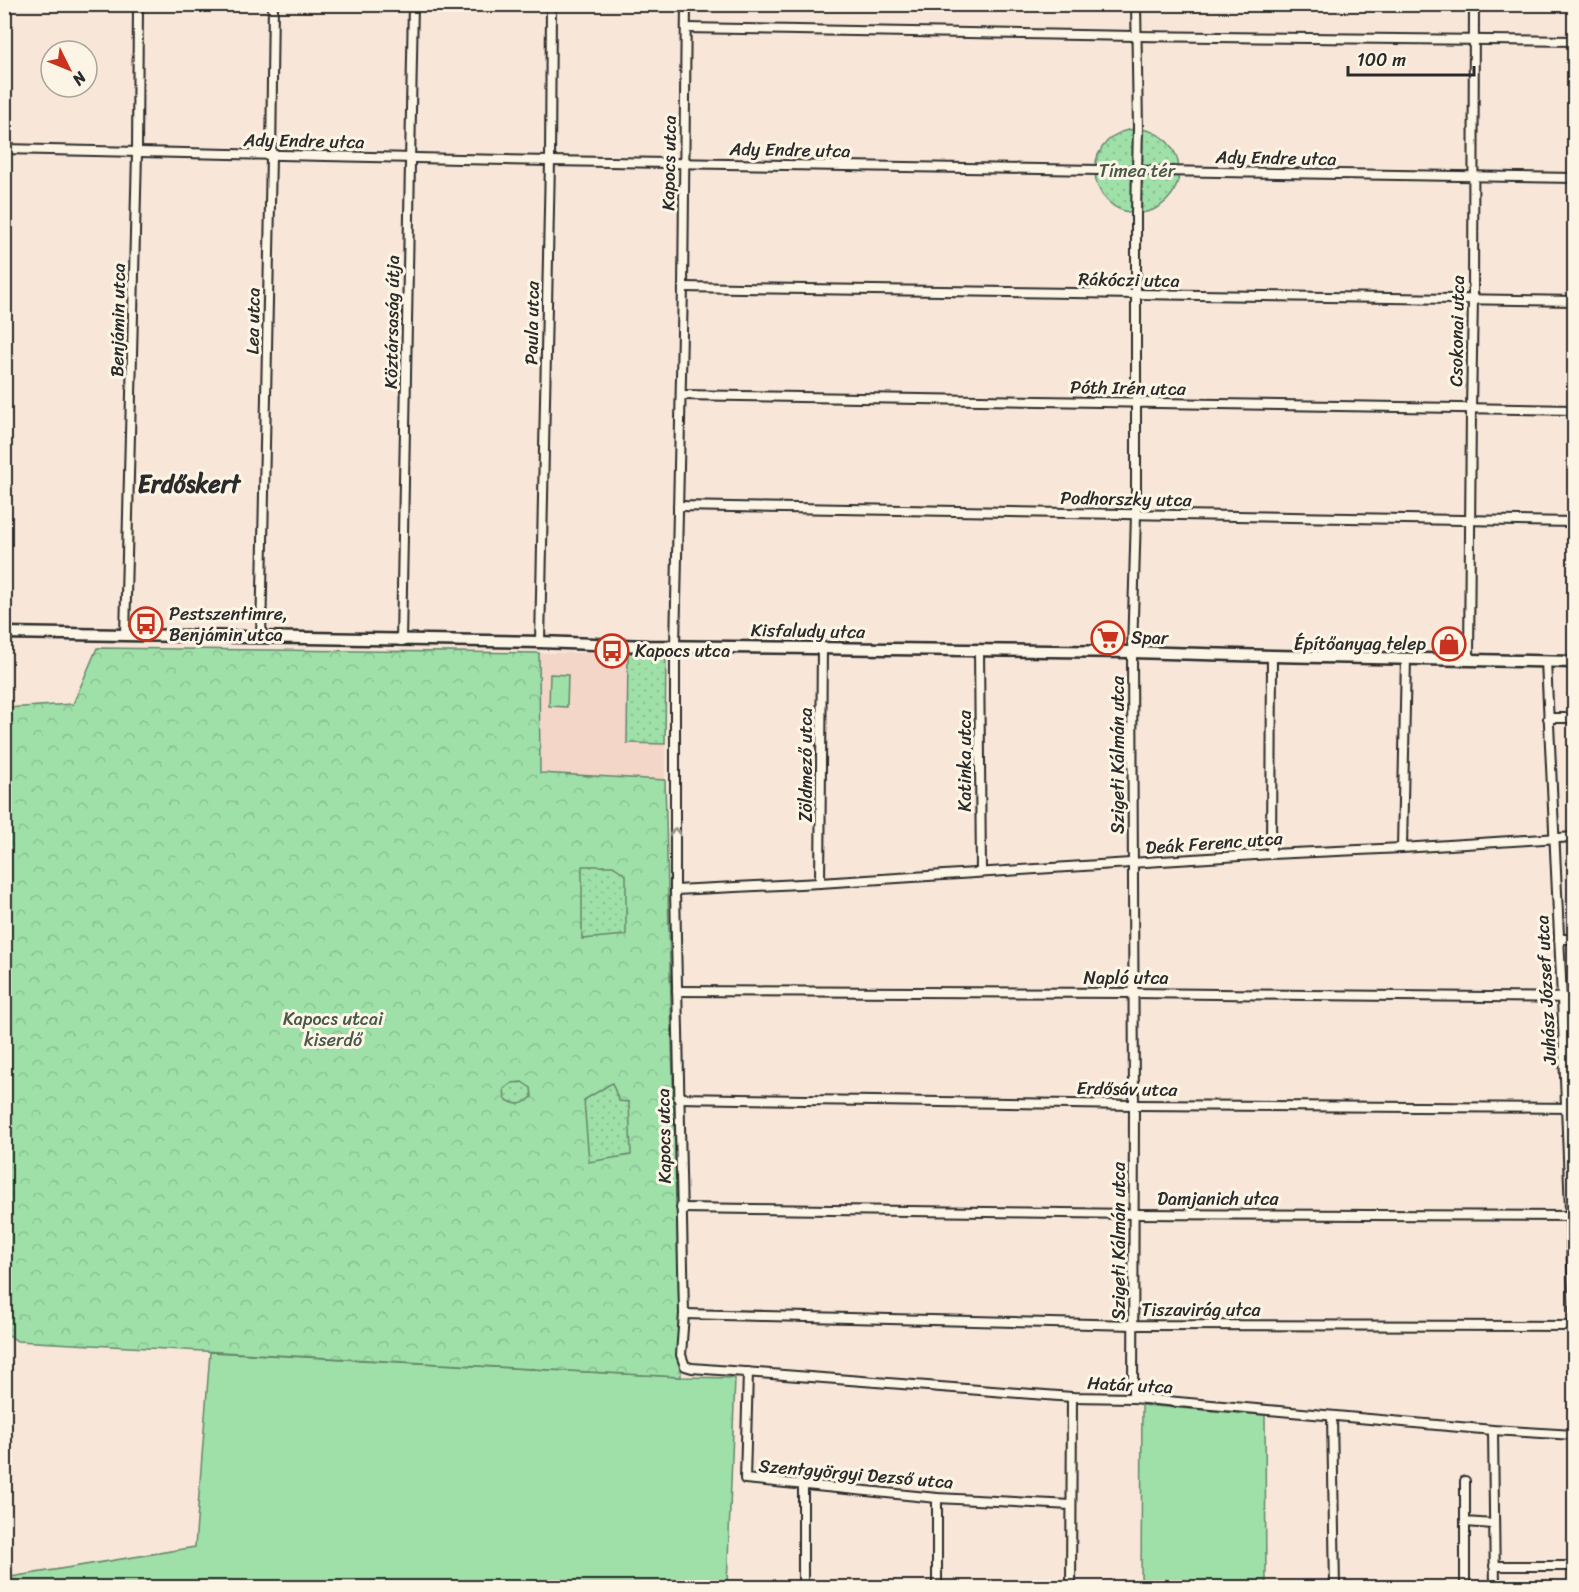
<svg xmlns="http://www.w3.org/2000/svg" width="1579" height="1592" font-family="Sriracha,sans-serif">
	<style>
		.built { fill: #f3d6c8 }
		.green { fill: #9fe0a9; stroke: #65866a; stroke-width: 1.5 }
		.forest { fill: url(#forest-crowns); stroke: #65866a; stroke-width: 1.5 }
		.park { fill: url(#park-dots); stroke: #65866a; stroke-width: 1.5 }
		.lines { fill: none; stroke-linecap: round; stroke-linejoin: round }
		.street-casing { stroke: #2b2b2b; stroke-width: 12 }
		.secondary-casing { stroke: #2b2b2b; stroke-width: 15 }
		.street { stroke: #fcf5e5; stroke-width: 8 }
		.secondary { stroke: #fcf5e5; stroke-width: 10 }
		.oneway { stroke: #949088 }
		.labels { text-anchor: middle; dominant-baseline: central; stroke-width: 6; stroke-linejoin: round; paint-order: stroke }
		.street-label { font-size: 18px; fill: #2b2b2b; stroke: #fcf5e5 }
		.park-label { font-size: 18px; fill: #48584a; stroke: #fcf5e5 }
		.poi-label { font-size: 18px; fill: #2b2b2b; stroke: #fcf5e5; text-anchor: start }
		.district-label { font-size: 24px; font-weight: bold; fill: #2b2b2b; stroke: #fcf5e5 }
	</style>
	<defs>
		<pattern id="forest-crowns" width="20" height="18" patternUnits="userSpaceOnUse" patternTransform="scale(1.5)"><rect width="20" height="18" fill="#9fe0a9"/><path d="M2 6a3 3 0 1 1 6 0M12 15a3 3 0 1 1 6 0" fill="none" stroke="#89c092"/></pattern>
		<pattern id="park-dots" width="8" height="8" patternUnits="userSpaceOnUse" patternTransform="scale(1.5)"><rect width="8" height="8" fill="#9fe0a9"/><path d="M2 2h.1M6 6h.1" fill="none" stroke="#89c092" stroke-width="1.8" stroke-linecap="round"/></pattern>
	</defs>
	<rect width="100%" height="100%" fill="#f8e7d8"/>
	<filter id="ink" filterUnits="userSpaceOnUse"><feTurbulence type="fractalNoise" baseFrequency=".0167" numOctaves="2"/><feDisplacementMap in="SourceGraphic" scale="12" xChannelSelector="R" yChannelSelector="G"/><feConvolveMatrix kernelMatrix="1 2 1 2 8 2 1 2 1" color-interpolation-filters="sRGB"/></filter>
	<g filter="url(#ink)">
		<path class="built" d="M539,653H666L665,780L539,773Z"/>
		<g class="green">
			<path d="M550,674L568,675L567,707L549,706Z"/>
			<path d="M210,1352L681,1377L735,1378L727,1587L5,1588V1578L195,1547Z"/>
			<path d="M1142,1405L1265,1415L1266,1587H1141Z"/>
		</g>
		<path class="forest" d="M97,648L539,653L540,773L665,780L681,1377L17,1341L5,1332V708L73,704Z"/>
		<g class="park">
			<circle cx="1137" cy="171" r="42"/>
			<path d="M628,653H666L665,744L627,743Z"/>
			<path d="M582,866H613L626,875V935L582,939Z"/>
			<path d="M522,1082L531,1088L532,1097C521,1106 517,1106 505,1099L504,1089L512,1083Z"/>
			<path d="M612,1083L619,1101L629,1102L631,1155L589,1162L584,1100Z"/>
		</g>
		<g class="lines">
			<g class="street-casing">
				<g id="street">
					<path d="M686,4L683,287L675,646V890L684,1314L681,1355L685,1366L692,1368L1072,1397L1133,1398L1493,1430L1574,1435"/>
					<path d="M686,28L1135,36L1574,41"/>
					<path d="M4,149L550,161L1574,178"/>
					<path d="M683,287L1574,301"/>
					<path d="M681,395L1574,410"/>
					<path d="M678,506L1574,522"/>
					<path d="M125,636L137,153L138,4"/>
					<path d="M261,638L271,156L273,4"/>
					<path d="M401,641L413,4"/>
					<path d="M540,642L550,161L551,4"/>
					<path d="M979,650L981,872"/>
					<path d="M1469,659L1471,409L1473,299L1474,4"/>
					<path d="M1546,661L1562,998L1574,1318"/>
					<path d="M1548,718H1574"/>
					<path d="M1402,848L1406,658"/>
					<path d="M1271,854L1272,656"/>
					<path d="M820,883L822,648"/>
					<path d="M675,890L820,883L1271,854L1402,848L1574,837"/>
					<path d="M1559,939H1574"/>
					<path d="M677,991L1134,993L1574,998"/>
					<path d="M678,1098L1134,1105L1574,1108"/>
					<path d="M681,1208L1133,1214L1574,1216"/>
					<path d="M684,1314L1134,1325L1574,1326"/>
					<path d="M748,1372L745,1479L937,1498L1071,1505"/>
					<path d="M1133,1398L1134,1105L1132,652L1136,514V213L1138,128L1136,4"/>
					<path d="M1332,1416L1335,1588"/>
					<path d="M1493,1430L1495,1588"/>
					<path d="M1465,1481V1522L1494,1524"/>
					<path d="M803,1486V1588"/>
					<path d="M1465,1522V1588"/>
					<path d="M1494,1566H1574"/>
					<path d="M1465,1587H1495"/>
					<path d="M937,1588V1498"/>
					<path d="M1071,1588L1072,1397"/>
				</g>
			</g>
			<g class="secondary-casing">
				<path id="secondary" d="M4,633L540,642L648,646L1132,652L1272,656L1574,662"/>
			</g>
			<use href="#street" class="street"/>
			<use href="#secondary" class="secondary"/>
		</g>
		<defs><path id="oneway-chevron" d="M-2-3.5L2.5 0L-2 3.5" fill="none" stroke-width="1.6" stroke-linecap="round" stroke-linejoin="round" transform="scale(1.5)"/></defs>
		<use class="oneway" href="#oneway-chevron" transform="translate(675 832) rotate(-90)"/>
	</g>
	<defs>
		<g id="bus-ring" transform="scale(1.725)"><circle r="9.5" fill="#fcf5e5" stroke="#c8321e" stroke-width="1.5"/><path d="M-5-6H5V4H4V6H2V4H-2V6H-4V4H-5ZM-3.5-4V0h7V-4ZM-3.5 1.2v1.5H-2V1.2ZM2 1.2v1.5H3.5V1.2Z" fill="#c8321e"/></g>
		<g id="supermarket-ring" transform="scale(1.725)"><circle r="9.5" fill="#fcf5e5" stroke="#c8321e" stroke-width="1.5"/><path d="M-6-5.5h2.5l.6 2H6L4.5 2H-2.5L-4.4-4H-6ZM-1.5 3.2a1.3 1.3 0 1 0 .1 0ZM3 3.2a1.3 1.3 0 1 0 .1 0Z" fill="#c8321e"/></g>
		<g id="shop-ring" transform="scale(1.725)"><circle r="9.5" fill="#fcf5e5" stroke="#c8321e" stroke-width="1.5"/><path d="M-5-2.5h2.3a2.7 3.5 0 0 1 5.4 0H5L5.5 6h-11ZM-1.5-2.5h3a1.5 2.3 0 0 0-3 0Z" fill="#c8321e"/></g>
	</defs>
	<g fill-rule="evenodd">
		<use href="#bus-ring" x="146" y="624"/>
		<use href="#supermarket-ring" x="1108" y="638"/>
		<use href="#shop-ring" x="1449" y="644"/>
		<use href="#bus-ring" x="612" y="651"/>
	</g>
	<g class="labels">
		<g class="street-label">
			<text transform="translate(304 141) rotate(1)">Ady Endre utca</text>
			<text transform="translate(790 150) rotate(1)">Ady Endre utca</text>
			<text transform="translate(1276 158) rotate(1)">Ady Endre utca</text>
			<text transform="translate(669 163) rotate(-89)">Kapocs utca</text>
			<text transform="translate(1129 280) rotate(1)">Rákóczi utca</text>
			<text transform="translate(118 320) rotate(-89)">Benjámin utca</text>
			<text transform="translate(253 321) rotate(-89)">Lea utca</text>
			<text transform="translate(392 322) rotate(-89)">Köztársaság útja</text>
			<text transform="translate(532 323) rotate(-89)">Paula utca</text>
			<text transform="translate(1457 331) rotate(-89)">Csokonai utca</text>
			<text transform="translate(1128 388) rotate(1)">Póth Irén utca</text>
			<text transform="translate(1126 499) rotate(1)">Podhorszky utca</text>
			<text transform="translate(808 631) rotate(1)">Kisfaludy utca</text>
			<text transform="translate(1118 755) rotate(-90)">Szigeti Kálmán utca</text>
			<text transform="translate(965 761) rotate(-90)">Katinka utca</text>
			<text transform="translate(806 765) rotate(-90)">Zöldmező utca</text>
			<text transform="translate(1214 843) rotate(-4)">Deák Ferenc utca</text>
			<text x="1126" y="978">Napló utca</text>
			<text transform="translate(1546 990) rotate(-93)">Juhász József utca</text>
			<text transform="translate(1127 1089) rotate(1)">Erdősáv utca</text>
			<text transform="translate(664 1136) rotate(-91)">Kapocs utca</text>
			<text x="1218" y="1199">Damjanich utca</text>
			<text transform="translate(1119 1241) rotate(-90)">Szigeti Kálmán utca</text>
			<text x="1201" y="1310">Tiszavirág utca</text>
			<text transform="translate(1130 1385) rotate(3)">Határ utca</text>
			<text transform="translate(856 1474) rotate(5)">Szentgyörgyi Dezső utca</text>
		</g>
		<g class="park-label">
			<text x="1137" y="171">Tímea tér</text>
			<text x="333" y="1019">Kapocs utcai<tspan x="333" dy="21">kiserdő</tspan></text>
		</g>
		<g class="poi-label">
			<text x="169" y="614">Pestszentimre,<tspan x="169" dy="21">Benjámin utca</tspan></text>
			<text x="1131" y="638">Spar</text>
			<text x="1426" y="644" text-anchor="end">Építőanyag telep</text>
			<text x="635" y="651">Kapocs utca</text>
		</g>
		<g class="district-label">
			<text x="189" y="484">Erdőskert</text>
		</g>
	</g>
	<rect width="1579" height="1592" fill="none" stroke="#fcf5e5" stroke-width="24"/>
	<rect x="12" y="12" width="1555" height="1568" fill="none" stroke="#2b2b2b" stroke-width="2" filter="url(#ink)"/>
	<g transform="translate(69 69) rotate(133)"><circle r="28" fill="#fcf5e5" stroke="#a8a49b" stroke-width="1.5"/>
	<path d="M0-4.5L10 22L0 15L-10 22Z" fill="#c8321e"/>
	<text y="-9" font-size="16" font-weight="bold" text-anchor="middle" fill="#2b2b2b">N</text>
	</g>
	<path d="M1348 66v9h126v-9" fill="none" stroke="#2b2b2b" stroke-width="3"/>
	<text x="1357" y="66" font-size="18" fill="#2b2b2b" stroke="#fcf5e5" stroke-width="4.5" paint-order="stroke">100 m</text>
</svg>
